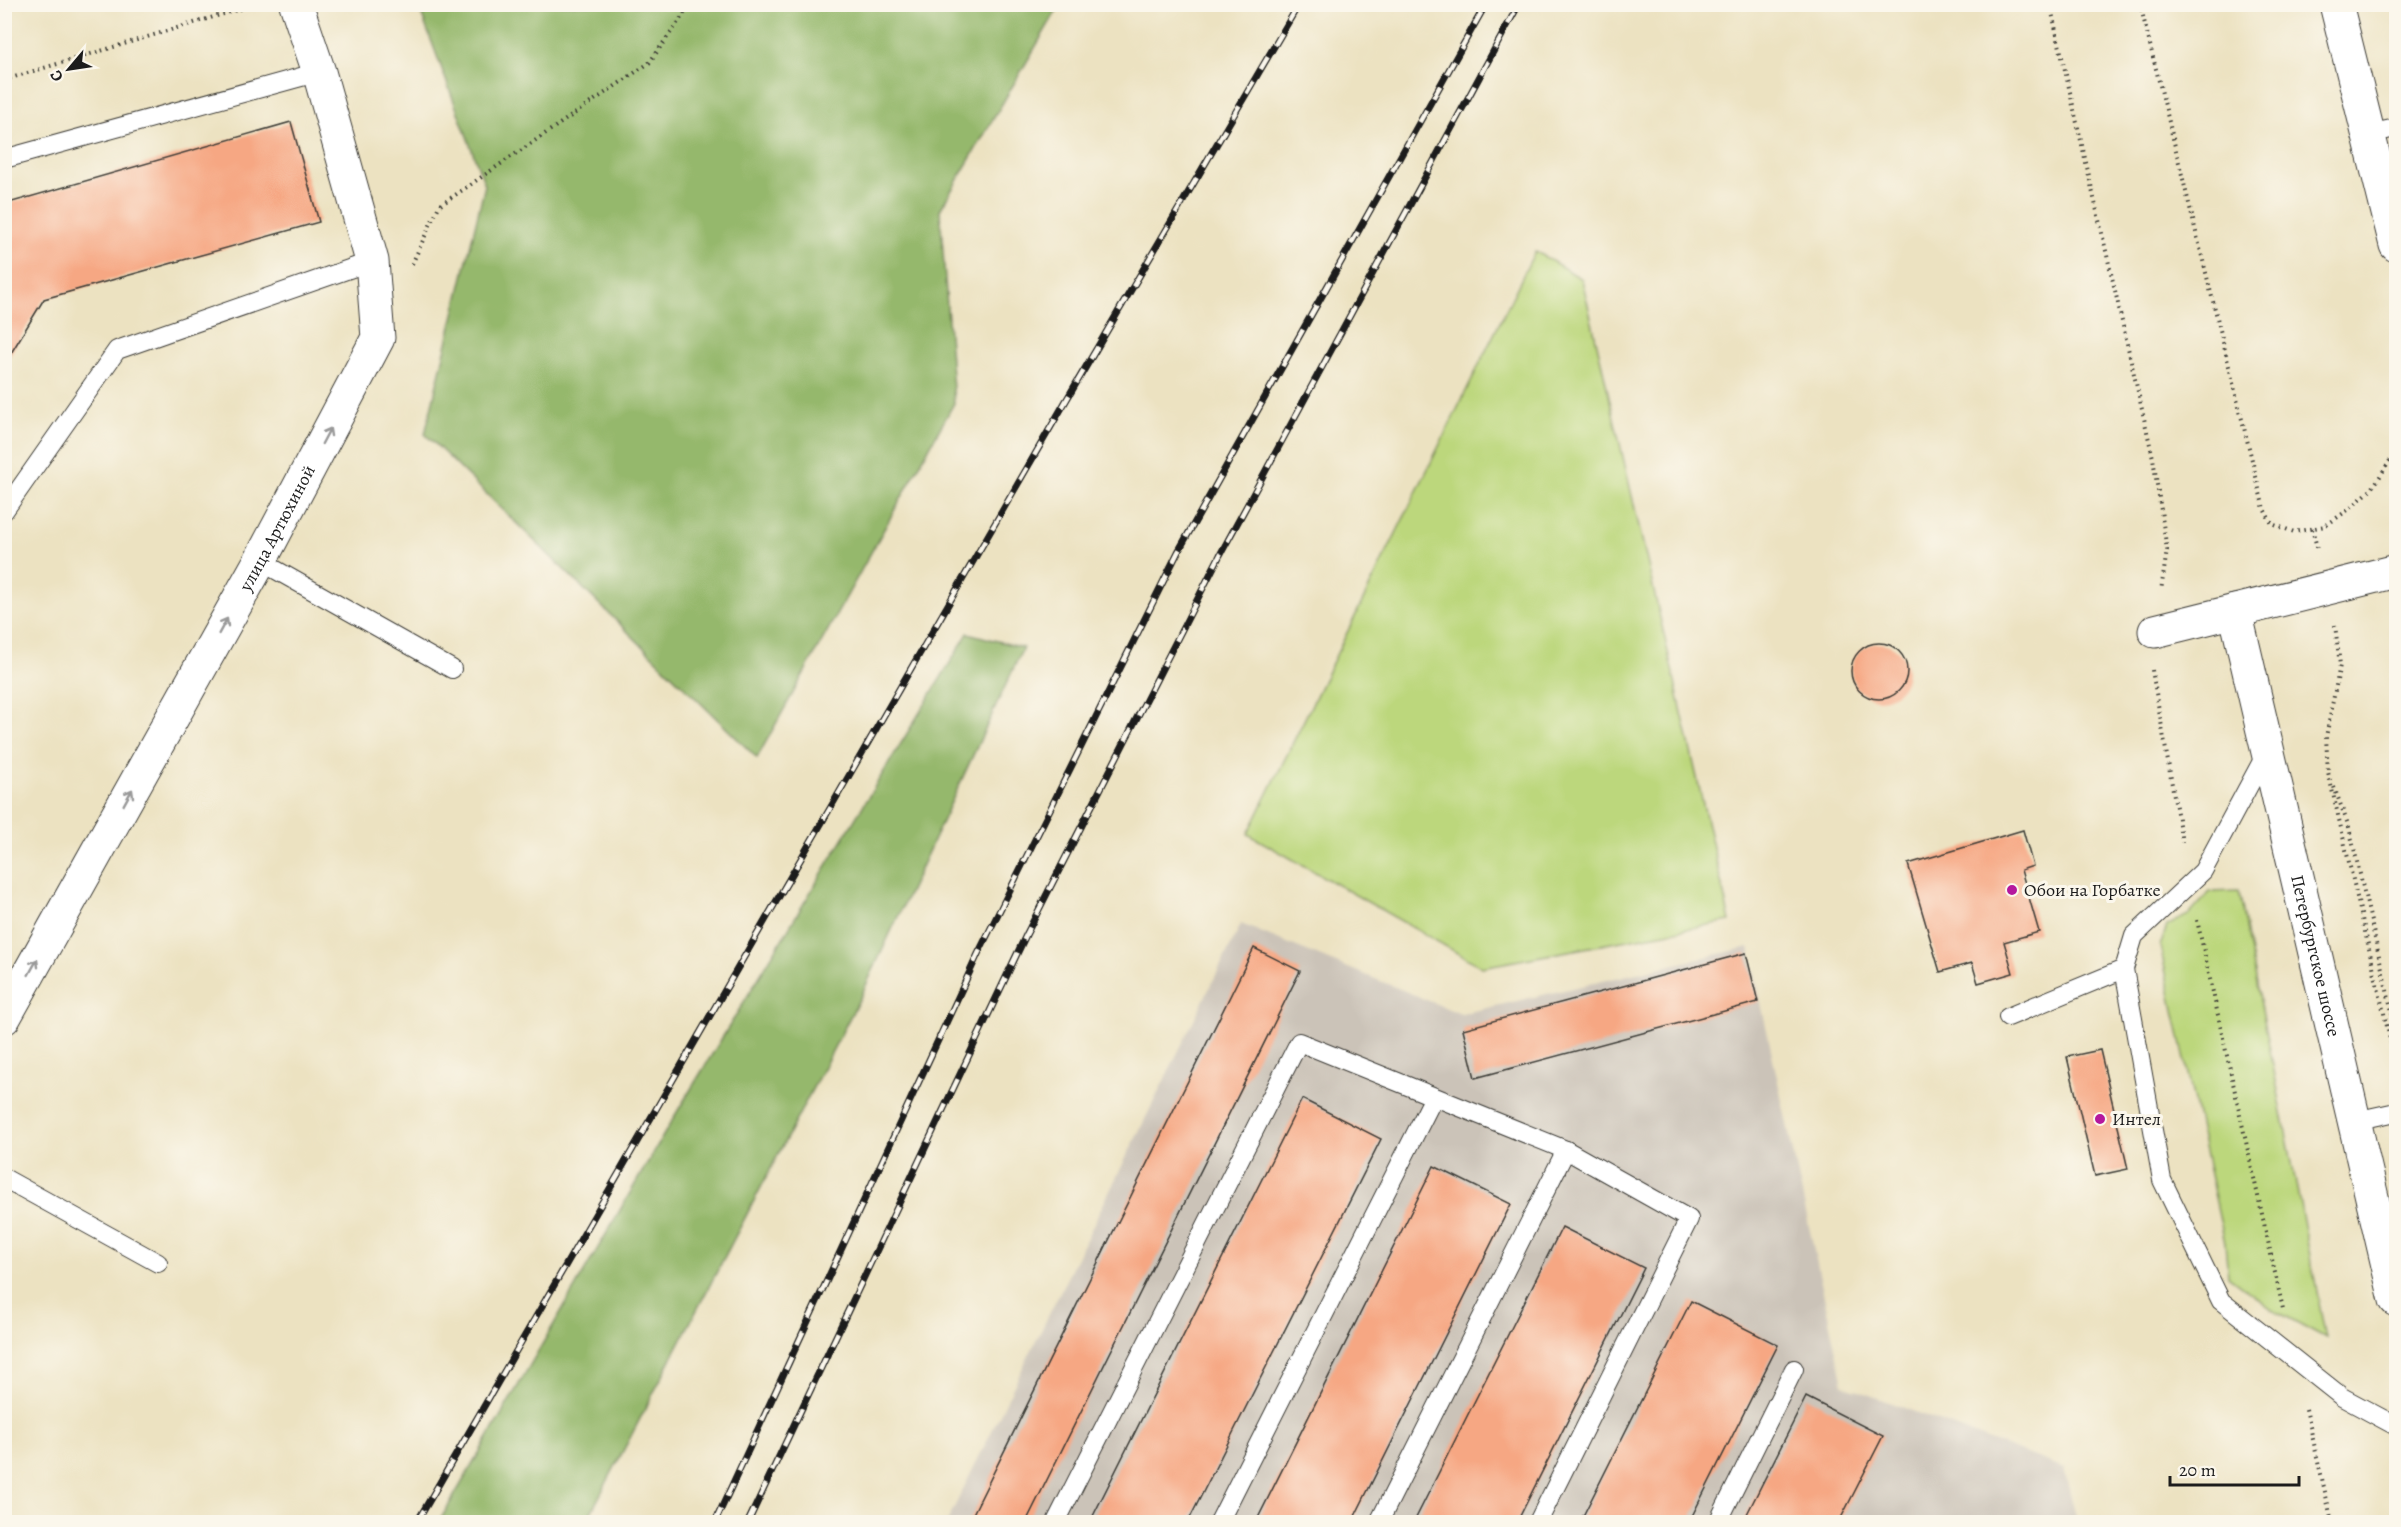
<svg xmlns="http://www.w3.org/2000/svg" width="2401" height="1527" font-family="Alegreya,serif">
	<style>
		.industrial { fill: #cbc3b8 }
		.green { fill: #bcd77c; stroke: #6c7a4c; stroke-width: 1.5 }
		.forest { fill: #95b86c; stroke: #586a44; stroke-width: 1.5 }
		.building { fill: #f6a783 }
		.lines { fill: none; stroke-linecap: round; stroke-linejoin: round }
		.lane-casing { stroke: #3b3a35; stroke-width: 20 }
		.street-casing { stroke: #3b3a35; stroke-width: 35 }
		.path { stroke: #3b3a35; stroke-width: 4; stroke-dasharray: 1.5 4.5; stroke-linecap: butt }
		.lane { stroke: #fff; stroke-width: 18 }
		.street { stroke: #fff; stroke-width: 33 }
		.rail-casing { stroke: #1c1c1c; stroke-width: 7 }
		.rail { stroke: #fbf7ec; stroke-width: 4.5; stroke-dasharray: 14; stroke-linecap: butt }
		.oneway { stroke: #999 }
		.poi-dot { fill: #b5179e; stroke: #fbf7ec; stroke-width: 2 }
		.labels { text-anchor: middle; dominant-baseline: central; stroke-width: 6; stroke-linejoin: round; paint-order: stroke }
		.street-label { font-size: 18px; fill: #1c1c1c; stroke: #fbf7ec }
		.poi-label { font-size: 18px; fill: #1c1c1c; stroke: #fbf7ec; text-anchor: start }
	</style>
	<rect width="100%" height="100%" fill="#fbf7ec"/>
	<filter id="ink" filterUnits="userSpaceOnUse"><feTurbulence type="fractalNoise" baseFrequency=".0167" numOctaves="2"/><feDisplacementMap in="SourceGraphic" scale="12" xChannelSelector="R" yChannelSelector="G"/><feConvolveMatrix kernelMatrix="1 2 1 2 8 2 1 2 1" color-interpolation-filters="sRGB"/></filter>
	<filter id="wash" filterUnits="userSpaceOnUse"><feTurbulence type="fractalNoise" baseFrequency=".008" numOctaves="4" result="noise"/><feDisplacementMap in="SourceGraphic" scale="24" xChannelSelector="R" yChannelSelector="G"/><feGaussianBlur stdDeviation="1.35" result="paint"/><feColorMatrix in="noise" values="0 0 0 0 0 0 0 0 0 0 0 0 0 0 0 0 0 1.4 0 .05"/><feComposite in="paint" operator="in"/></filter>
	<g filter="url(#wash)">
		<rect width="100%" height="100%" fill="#ece2c1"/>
		<path class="industrial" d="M1241,924L1461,1014L1749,947L1843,1385L2064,1468L2077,1522H947Z"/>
		<g class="green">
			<path d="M1535,251L1582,279L1730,921L1482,967L1248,834Z"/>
			<path d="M2239,891L2326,1338L2272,1309L2228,1276L2225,1243L2160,946L2167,926L2190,914L2210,892Z"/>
		</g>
		<g class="forest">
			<path d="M418,5H1060L940,210L954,403L757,758L425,434L485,185Z"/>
			<path d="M968,633L1023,648L861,996L586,1522H439L674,1117Z"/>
		</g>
		<g id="blocks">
			<g class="building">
				<path d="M291,122L319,222L44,299L5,363V204Z"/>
				<circle cx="1879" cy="671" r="28"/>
				<path d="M2023,830L2033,866L2021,870L2039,932L2004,942L2013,973L1978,983L1972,963L1940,972L1908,864Z"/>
				<path d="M1254,948L1300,971L1026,1522H969Z"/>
				<path d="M1746,953L1758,1002L1475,1078L1463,1029Z"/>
				<path d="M2100,1050L2128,1169L2095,1176L2067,1057Z"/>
				<path d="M1302,1099L1381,1139L1188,1522H1090Z"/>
				<path d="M1434,1166L1511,1204L1352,1522H1256Z"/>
				<path d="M1562,1227L1644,1268L1517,1522H1414Z"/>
				<path d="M1691,1301L1778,1345L1689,1522H1580Z"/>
				<path d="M1806,1397L1883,1436L1839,1522H1743Z"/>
			</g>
		</g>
	</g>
	<g filter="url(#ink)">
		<use href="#blocks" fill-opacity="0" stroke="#3b3a35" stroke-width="1.5"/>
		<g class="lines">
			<g class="lane-casing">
				<g id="lane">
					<path d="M2368,134L2396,128"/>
					<path d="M4,159L319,72"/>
					<path d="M4,511L117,350L372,261"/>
					<path d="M260,561L452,669"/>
					<path d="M2267,752L2203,871L2134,936L2124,969L2162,1180L2221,1301L2342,1397L2396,1426"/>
					<path d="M2008,1017L2124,969"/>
					<path d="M2355,1121L2396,1112"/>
					<path d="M4,1178L158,1263"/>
					<path d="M1056,1522L1299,1042L1566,1150L1689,1219L1538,1522"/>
					<path d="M1219,1522L1434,1097"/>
					<path d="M1379,1522L1566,1150"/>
					<path d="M1718,1522L1794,1369"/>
				</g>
			</g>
			<g class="street-casing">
				<g id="street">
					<path d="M2336,4L2396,245"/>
					<path id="s1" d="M2235,611L2396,1300"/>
					<path d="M2155,631L2396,571"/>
					<path id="s2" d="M4,1018L260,561L378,338L372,261L319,72L296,4"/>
				</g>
			</g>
			<g class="path">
				<path d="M2050,4L2153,458L2167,550L2161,591"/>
				<path d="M2140,4L2264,509L2272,524L2294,532L2325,526L2348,510L2372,489L2396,451"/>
				<path d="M4,80L257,4"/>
				<path d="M412,264L439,206L649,63L691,4"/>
				<path d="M2312,529L2318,551"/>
				<path d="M2335,625L2340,665L2326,737L2328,772L2396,1065"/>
				<path d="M2152,670L2182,842"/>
				<path d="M2334,787L2349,827L2396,1029"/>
				<path d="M2197,920L2283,1309"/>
				<path d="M2306,1409L2332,1522"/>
			</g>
			<use href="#lane" class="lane"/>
			<use href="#street" class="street"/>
			<g class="rail-casing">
				<g id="rail">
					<path d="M417,1522L1067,399L1299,4"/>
					<path d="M715,1522L978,954L1178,552L1486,4"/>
					<path d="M748,1522L1026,935L1220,555L1519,4"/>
				</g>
			</g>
			<use href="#rail" class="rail"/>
		</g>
		<defs><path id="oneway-shaft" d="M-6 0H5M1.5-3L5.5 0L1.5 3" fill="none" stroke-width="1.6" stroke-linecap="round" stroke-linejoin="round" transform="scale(1.5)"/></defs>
		<g class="oneway">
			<use href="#oneway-shaft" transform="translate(326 436) rotate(-62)"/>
			<use href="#oneway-shaft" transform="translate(223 626) rotate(-61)"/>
			<use href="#oneway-shaft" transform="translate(128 797) rotate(-61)"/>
			<use href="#oneway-shaft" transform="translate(33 967) rotate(-61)"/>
		</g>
	</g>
	<g class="poi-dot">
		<circle cx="2012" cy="890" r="6"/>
		<circle cx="2100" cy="1119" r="6"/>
	</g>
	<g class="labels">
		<g class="street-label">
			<text stroke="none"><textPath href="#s2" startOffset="561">улица Артюхиной</textPath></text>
			<text stroke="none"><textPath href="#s1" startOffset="354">Петербургское шоссе</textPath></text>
		</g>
		<g class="poi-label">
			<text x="2024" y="890">Обои на Горбатке</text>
			<text x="2112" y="1119">Интел</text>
		</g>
	</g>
	<rect width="2401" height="1527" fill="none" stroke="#fbf7ec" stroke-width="24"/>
	<g transform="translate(69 69) rotate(241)" stroke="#fbf7ec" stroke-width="4.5" paint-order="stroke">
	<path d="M0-4.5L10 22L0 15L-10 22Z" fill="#1c1c1c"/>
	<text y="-9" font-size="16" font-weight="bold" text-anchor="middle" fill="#1c1c1c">С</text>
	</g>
	<path d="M2170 1476v9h129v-9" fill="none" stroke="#1c1c1c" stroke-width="3"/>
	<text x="2179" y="1476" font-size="18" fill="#1c1c1c" stroke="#fbf7ec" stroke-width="4.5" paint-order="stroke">20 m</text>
</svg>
